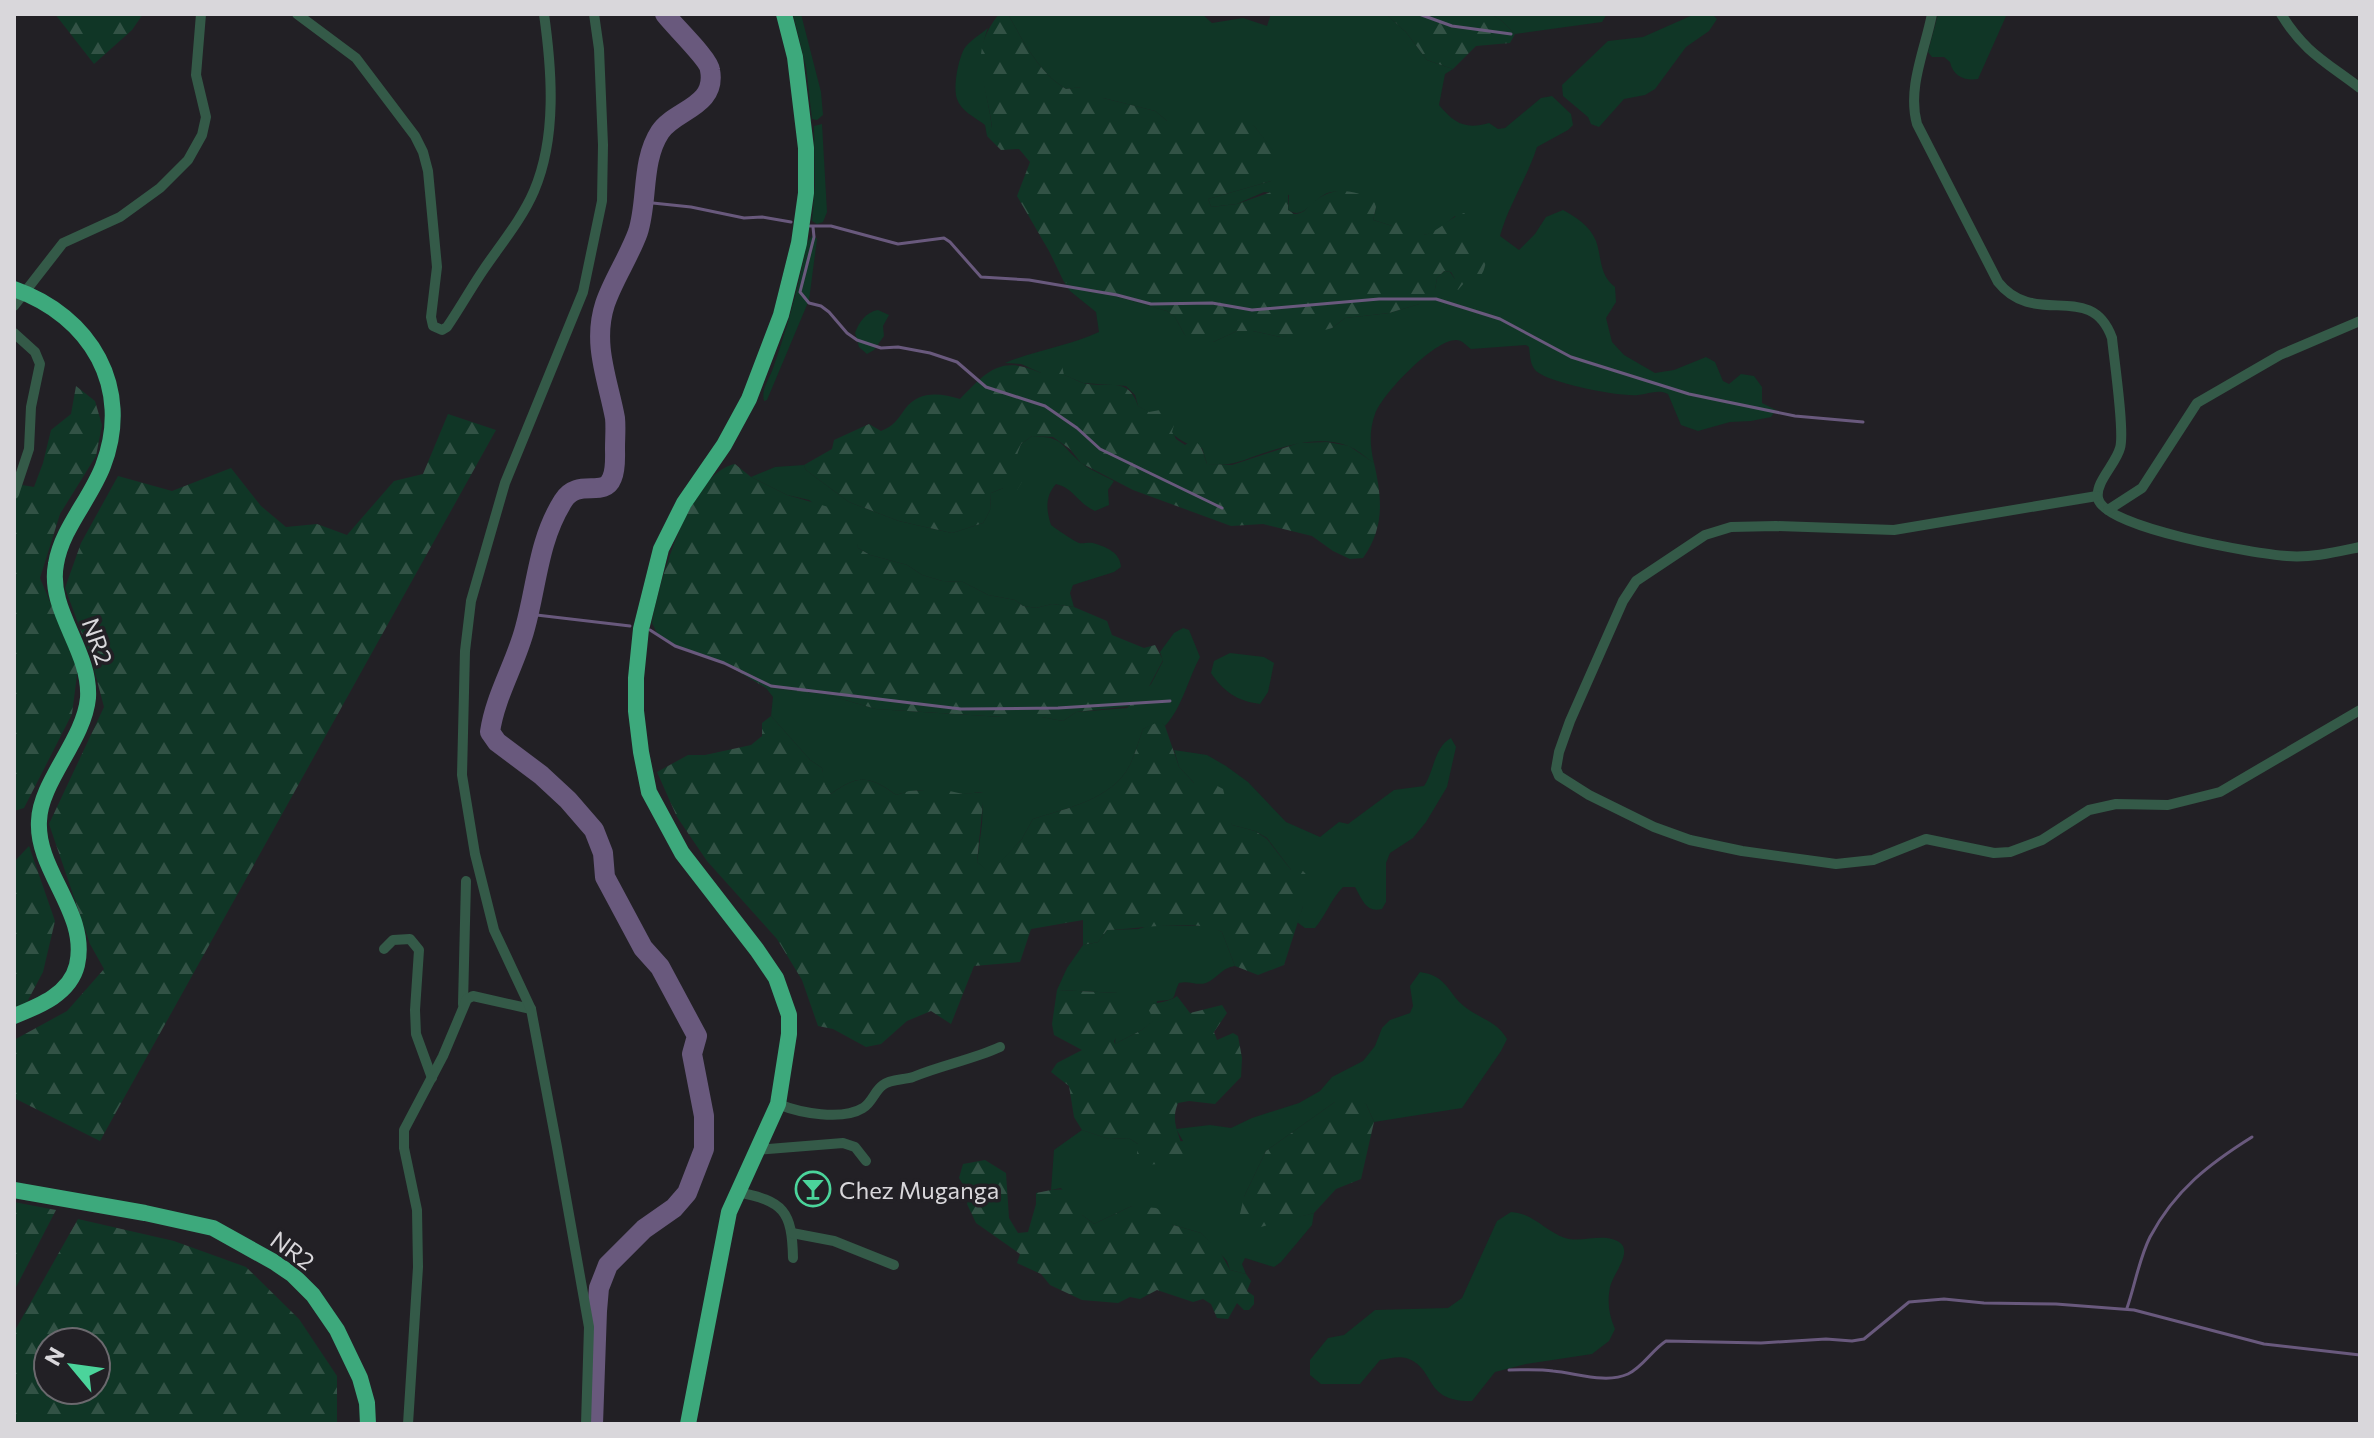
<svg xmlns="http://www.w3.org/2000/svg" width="2374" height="1438" font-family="Commissioner,sans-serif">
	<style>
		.green { fill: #103626 }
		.forest { fill: url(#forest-firs); fill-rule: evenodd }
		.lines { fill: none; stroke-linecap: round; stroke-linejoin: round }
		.stream { stroke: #69597d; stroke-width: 3 }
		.river { stroke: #69597d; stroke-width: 20 }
		.minor { stroke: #345a48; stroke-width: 10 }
		.highway { stroke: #3da97c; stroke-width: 16 }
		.labels { text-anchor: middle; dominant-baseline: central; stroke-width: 7; stroke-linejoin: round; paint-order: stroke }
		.street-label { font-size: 24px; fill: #d9d7db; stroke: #222025 }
		.poi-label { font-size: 24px; fill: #d9d7db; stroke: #222025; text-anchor: start }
	</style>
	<defs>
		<pattern id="forest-firs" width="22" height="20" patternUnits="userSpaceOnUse" patternTransform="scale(2)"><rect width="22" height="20" fill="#103626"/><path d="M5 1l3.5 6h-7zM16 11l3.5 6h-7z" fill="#325245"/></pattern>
	</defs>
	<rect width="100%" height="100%" fill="#222025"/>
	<g class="green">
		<path d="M793,14H801L821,92L823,115L817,120L812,119L806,67Z"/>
		<path d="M1008,14H1202L1212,23L1243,18L1267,26L1271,14H1386L1406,32L1427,60L1453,69L1445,74L1439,105C1454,123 1465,130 1489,123L1498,129L1505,128L1541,98L1552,96L1571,114L1573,125L1568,130L1537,147C1527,178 1509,204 1500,236L1519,250L1535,234L1546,217L1563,210C1576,217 1590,226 1596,241C1602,258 1599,275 1615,287L1616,302L1606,318L1612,342L1624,355L1655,373L1674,370L1706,357L1715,362L1723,381L1729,384L1741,374L1754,376L1762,387V403L1776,410L1771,417L1751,421L1730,422L1698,431L1681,425L1668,394C1658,389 1649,394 1638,395C1619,397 1549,383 1536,371C1530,365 1530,355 1529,347L1526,345L1471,349C1466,346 1463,340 1456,340C1434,340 1383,393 1375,414C1369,430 1370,447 1374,463C1366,458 1357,449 1348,446C1320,435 1288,445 1261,454C1242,461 1228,467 1207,464L1202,448C1170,442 1166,421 1138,406L1135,395L1126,386L1083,383L1064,375L1041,373L1021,364L1005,363C1036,350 1069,346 1099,332L1096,312L1070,291L1064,282L1095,295H1111L1167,311L1175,317L1185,335L1213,342L1237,331H1253L1281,337L1332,328L1345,318L1389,313L1419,304L1435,289L1437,278L1444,271L1450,272L1455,279L1470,248L1455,216L1437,231L1425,235L1418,228L1392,226L1373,220L1376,207C1363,201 1347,190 1332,192C1315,194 1305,222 1288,210L1289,195L1264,192L1237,204L1211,207L1208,199L1271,181L1276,155L1254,126L1167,121L1155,111L1103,98L1083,87L1066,89C1040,74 1022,40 1008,14Z"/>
		<path d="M1490,14H1607L1602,22L1515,34L1502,21Z"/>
		<path d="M1695,14H1712L1717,19L1709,31L1686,47L1655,89L1645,95L1624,99L1599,127L1591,124L1588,117L1563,96L1562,85L1608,41L1643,37Z"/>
		<path d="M1938,14H2007L1978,79C1964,81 1953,76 1950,62L1944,57H1932L1928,52Z"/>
		<path d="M988,28C974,64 988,90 992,128L987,136L985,125C976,118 961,111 957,99C953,86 958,61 964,49C969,41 981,34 988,28Z"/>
		<path d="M822,124L827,212L823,222L817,224L812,221L815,185L814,126Z"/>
		<path d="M813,235L817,239L809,300L767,400L764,401C761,390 768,381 772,371C787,329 799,286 807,242Z"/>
		<path d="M878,310L889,315L883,326L884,336L874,350L867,354L859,347L855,333C859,322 866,312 878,310Z"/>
		<path d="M1032,436C1063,437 1059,443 1080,462C1090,470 1103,475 1114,481L1108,490L1109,505L1095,511C1075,501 1075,489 1056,484C1045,496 1046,510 1051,525C1056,529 1074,541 1079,543C1083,544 1088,542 1093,543C1106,547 1120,552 1121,567L1114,572L1073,585L1070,593L1074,607L1052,604L1036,608L1023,606L1015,600L988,595L963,582L942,581L922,575L907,565L870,555L858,548L855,537L809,500L787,495L751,477L775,467L804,465L806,470L849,502L899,521L952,533L983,523L990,510L991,493L1003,488L1021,444Z"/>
		<path d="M1183,628L1189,630L1200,657C1188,679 1182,708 1165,726L1160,722L1143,729C1139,741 1135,754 1130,765C1112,800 1067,808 1033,819L1022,839L990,874L977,862L982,824L983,792C977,792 970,794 963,794C937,792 924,786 896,795C870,776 858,774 831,794L824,784L822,768L810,760L771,716L773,697L766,688L825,694L876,709L1003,717H1042L1063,721L1076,712L1127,708L1151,684L1163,661L1160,652L1174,633Z"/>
		<path d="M1230,653L1264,657L1274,663L1268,692L1260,704C1237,701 1224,692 1211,673L1214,661Z"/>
		<path d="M1451,738L1456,747L1447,787L1426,822L1413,838L1390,853L1386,863V902L1382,909C1366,913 1362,899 1355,887H1343C1331,899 1326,915 1315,928H1305L1297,922L1303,906L1291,870L1267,838L1255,831L1232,825L1212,783H1194L1179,767L1174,750L1207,755L1226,766L1248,782L1286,822L1320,837L1339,822L1348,824L1394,790L1424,786C1434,772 1434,747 1451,738Z"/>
		<path d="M1151,925L1210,926L1222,932L1235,966C1221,968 1218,978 1206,983C1196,986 1189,980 1179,983C1171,999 1179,1000 1157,1001L1155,1020L1142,1030L1115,1044L1118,993L1057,990L1067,968L1083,945L1098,942L1107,930L1138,929Z"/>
		<path d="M1420,972C1448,976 1447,993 1465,1007C1480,1019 1497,1021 1507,1039L1501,1051L1462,1108L1374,1122L1366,1104L1335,1102L1266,1151L1244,1197L1288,1219L1314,1213L1312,1225L1281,1262L1274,1267L1245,1258L1242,1264L1246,1274L1230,1270L1227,1261L1201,1233L1173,1225L1132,1206L1094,1224L1082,1215L1061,1188L1051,1190L1054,1150L1082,1130L1109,1139L1129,1138L1138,1144L1183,1141L1176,1129L1210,1125L1231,1128L1252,1118L1299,1103L1320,1091L1332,1077L1363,1061L1375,1046L1382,1028L1390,1020L1410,1013L1413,1006L1410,986Z"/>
		<path d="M1511,1212C1533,1213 1545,1231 1565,1238C1581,1243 1599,1234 1615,1240C1637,1248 1613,1273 1610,1287C1607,1303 1609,1315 1615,1329L1609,1341L1592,1354L1526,1364L1495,1372L1472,1401C1422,1402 1437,1368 1406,1358C1398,1356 1388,1359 1380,1360L1360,1384H1321L1310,1375V1360L1328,1338L1344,1335L1375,1310L1448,1308L1462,1298L1497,1221Z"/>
	</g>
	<g class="forest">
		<path d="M55,14H143L132,30L94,64Z"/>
		<path d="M999,14H1008C1022,40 1040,74 1066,89L1097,85L1103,98L1155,111L1167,121L1229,115L1254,126L1277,155L1274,169L1278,176L1271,181L1208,199L1211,207L1237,204L1288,186V210L1294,214C1305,214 1307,207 1315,201C1334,186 1354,190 1374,200L1376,207L1373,220L1392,226L1402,216L1413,218L1425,235C1440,230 1449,218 1464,213L1475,223L1470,248L1486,260C1484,276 1479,280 1464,283L1458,290L1451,286L1455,279L1451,272L1444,271L1437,278L1435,289L1428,301L1419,304L1389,313L1345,318L1332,328L1311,334L1281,337L1253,331H1237L1213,342L1193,341L1185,335L1175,317L1167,311L1111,295H1095L1064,282L1049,251L1017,196L1030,162L1019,149L1001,150L987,136L992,127C987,82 966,55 999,14Z"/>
		<path d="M1386,14H1490L1502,21L1515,34L1510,43L1476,46L1453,69L1427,60L1406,32Z"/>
		<path d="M1061,361L1064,375C1070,377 1077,381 1083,383C1108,389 1128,375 1138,406L1149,412L1160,410L1169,415L1174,425L1172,432L1176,439L1185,445L1193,440C1203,445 1203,454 1207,464L1232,465L1299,443L1327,442L1349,446L1374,463C1382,498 1385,527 1363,558L1350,559L1333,551L1312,536L1263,524L1231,526L1133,490L1081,463L1070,449L1053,437L1032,436L1021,444L1013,466L1026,475L1017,490L1003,488L991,493L990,510L983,523L952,533L899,521L849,502L806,470L804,465L832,449L834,440L869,424L881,431C894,426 897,420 905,409C919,390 940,393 960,399C988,370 1001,355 1041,373L1051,363Z"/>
		<path d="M76,386L95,401L102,425L96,456L60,514L40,578L56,616L77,642V675L72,714L24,808L14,811V501L22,485L34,487L43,463L51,430L71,414Z"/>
		<path d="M448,414L496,430L100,1141L14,1098V1040L67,1011L104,969L90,944L49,824L104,707L91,658L65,588L81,543L118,476L172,491L231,468L261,506L286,527L317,524L347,535L394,481L423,474Z"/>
		<path d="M735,464L751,477L787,495L832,508L855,529L858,548L870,555L907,565L922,575L942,581L963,582L988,595L1015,600L1023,606L1036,608L1052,604L1074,607L1107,621L1112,635L1144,648L1155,645L1163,660L1139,705L1076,712L1063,721L1042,717H1003L876,709L825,694L766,688L724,663L675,646L658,635L652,623C659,583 689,473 735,464Z"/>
		<path d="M771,716L810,760L822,768L825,784L831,794C859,774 869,776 896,795L909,791L941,789L963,794L984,792L977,862L990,873L1022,839L1033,819C1067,808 1112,800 1130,765C1135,754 1139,741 1143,729L1160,721L1165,726L1179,767L1194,783H1212L1223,789L1232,825L1255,831L1267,839L1291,870L1303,871L1315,884L1303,906L1284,965L1258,975L1235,966L1222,932C1195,918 1138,929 1107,930L1098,942L1083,945V920L1031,929L1020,962L974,966L951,1024L931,1011L907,1021L881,1044L866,1047L833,1029L818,1026L802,980L777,939L707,861L677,817L657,772L688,755H705L751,745L762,736V723Z"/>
		<path d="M29,846L55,921L43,972L27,1002L14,1007V862Z"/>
		<path d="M1057,990L1118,993L1128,996L1125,1021L1114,1041L1115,1044L1142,1030L1154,1020L1147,1007C1157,1001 1169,1003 1177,996L1190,1013L1222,1005L1227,1013L1214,1032L1217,1040L1233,1033L1238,1036L1242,1058L1241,1077L1215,1104L1189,1101L1178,1103C1169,1125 1182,1134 1183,1156L1174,1163L1143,1165L1137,1154L1138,1144L1129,1138L1109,1139L1082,1130L1074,1117L1069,1086L1051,1072L1057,1063L1082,1050L1054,1035L1052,1024Z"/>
		<path d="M1354,1098L1366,1104L1374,1122L1361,1179L1336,1189L1314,1213L1253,1229L1238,1222L1244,1197L1266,1151L1335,1102Z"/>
		<path d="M985,1160L1006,1173L1009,1218L1018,1233L1028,1232L1036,1204V1193C1061,1188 1078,1184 1082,1215L1094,1224L1132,1206L1156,1208L1163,1212L1167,1220L1173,1225L1201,1233L1220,1252L1230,1270L1246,1274L1251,1281L1247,1291L1254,1296V1304L1249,1310H1244L1237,1303L1228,1319L1217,1318L1211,1304L1203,1299L1193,1302L1157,1290L1140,1299L1130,1297L1118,1303L1082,1300L1050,1285L1041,1274L1017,1263L1020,1254L976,1223L967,1204L970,1196L959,1178L963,1164Z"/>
		<path d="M14,1202L56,1210L14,1291Z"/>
		<path d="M78,1219L174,1241L246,1267L299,1319L337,1376V1424H14V1332ZM48,1342H96V1390H48Z"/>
	</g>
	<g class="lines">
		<g class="stream">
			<path d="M1419,14L1452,26L1511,34"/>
			<path d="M643,202L691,207L744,218L762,217L791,222"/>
			<path d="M810,226H831L898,244L944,238L950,242L981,277L1029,280L1117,295L1151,304L1212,303L1252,310L1379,299H1436L1500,319L1571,357L1689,394L1795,416L1863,422"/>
			<path d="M813,227L814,237L800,292L809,303L821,306L829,312L847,333L857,340L881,348L898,347L930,353L957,362L986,387L1045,406L1077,428L1100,449L1222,508"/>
			<path d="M528,614L630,626"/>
			<path d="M650,630L675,646L724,663L771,686L961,709L1058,708L1170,701"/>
			<path d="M2127,1308C2135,1285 2139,1259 2150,1237C2175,1190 2209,1164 2252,1137"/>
			<path d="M1509,1370C1524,1370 1539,1369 1553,1371C1576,1373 1606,1384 1628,1374C1643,1367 1652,1350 1666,1341L1761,1343L1826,1339L1852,1341L1864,1339L1909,1302L1944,1299L1984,1303L2056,1304L2134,1310L2264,1344L2360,1355"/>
		</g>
		<path class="river" d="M593,1424L597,1311L599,1288L608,1265L644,1229L674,1208L687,1193L704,1149V1116L692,1054L697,1036L660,967L643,948L605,877L603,853L594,830L568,800L541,775L497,742L490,732C495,696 516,663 525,628C537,585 538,541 563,501C578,477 604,499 612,478C616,469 615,458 615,448C615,438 616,427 615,418C608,380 592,344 605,304C613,280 629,257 638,232C648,201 641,161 660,132C674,110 717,107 710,70C709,59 674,26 665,14"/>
		<g class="minor">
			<path d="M297,14L356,58L415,136L423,152L428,171L437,267L431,317L433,326L442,330L447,327C460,308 471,288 484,269C501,244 522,219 534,191C557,137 552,71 544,14"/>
			<path d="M1932,14C1925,50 1907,88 1917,124L1998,282C2035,329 2091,279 2112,338C2114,359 2125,433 2120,448C2116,464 2095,482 2098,498C2102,528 2258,554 2287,556C2312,558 2336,552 2360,547"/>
			<path d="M2281,14C2304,52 2326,62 2360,88"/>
			<path d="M14,306L63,243L120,217L160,188L188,160L202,135L206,117L196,75L201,14"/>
			<path d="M14,333L35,352L40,364L31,407L29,449L14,494"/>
			<path d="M2097,496L1894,530L1776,526L1731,527L1705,535L1636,581L1623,601L1570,721L1559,752L1556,769L1559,776L1589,795L1654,827L1690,840L1742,851L1836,864L1873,860L1926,839L1994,853L2010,852L2042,840L2089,810L2116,804L2168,805L2220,792L2360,710"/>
			<path d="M2108,510L2142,488L2197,403L2280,355L2360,321"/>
			<path d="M384,949L393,940L410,939L419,950L415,1010L416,1034L432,1078"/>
			<path d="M463,1004L466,881"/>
			<path d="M778,1104C800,1113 842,1121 863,1108C872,1103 875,1090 883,1085C890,1079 904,1080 913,1077C942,1065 971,1060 1000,1047"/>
			<path d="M756,1150L843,1143L855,1147L866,1161"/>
			<path d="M737,1192C784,1201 792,1211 793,1258"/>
			<path d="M792,1233L834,1241L894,1265"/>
			<path d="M408,1424L418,1267L417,1210L404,1148V1130L443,1056L467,999L473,996L531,1009"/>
			<path d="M586,1424L589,1327L557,1147L531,1009L494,930L475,854L462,775L465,651L471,601L505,483L583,292L602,201L603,145L599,49L594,14"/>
		</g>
		<g class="highway">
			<path d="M14,289C91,316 133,388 103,466C90,500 62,528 56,564C47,611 91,650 88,698C84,740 40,782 39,821C36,871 89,913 77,965C70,994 39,1006 14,1016"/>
			<path d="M14,1190L145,1213L213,1228L274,1262L293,1275L313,1295L337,1330L360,1378L367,1403L368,1424"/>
			<path d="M688,1424L729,1212L778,1104L789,1034V1015L776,978L757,950L682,853L649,792L641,752L636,711V678L641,629L661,549L684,503L724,445L749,399L781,315L799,243L806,193V148L795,57L784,14"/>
		</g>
	</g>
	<defs>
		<g id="bar-ring" transform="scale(1.8)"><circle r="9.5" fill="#222025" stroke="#4bd49b" stroke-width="1.5"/><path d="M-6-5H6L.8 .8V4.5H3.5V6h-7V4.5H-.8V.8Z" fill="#4bd49b"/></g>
	</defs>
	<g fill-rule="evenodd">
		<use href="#bar-ring" x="813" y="1189"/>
	</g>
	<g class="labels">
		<g class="street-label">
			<text transform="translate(98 641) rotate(71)">NR2</text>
			<text transform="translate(293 1250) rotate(36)">NR2</text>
		</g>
		<g class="poi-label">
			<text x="839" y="1189">Chez Muganga</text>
		</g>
	</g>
	<rect width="2374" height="1438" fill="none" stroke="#d9d7db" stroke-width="32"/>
	<g transform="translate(72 1366) rotate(299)"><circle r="38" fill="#222025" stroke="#6b696e" stroke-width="2"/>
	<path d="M0-6L14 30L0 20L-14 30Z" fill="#4bd49b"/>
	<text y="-12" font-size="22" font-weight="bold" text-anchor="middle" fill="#d9d7db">N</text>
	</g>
</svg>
